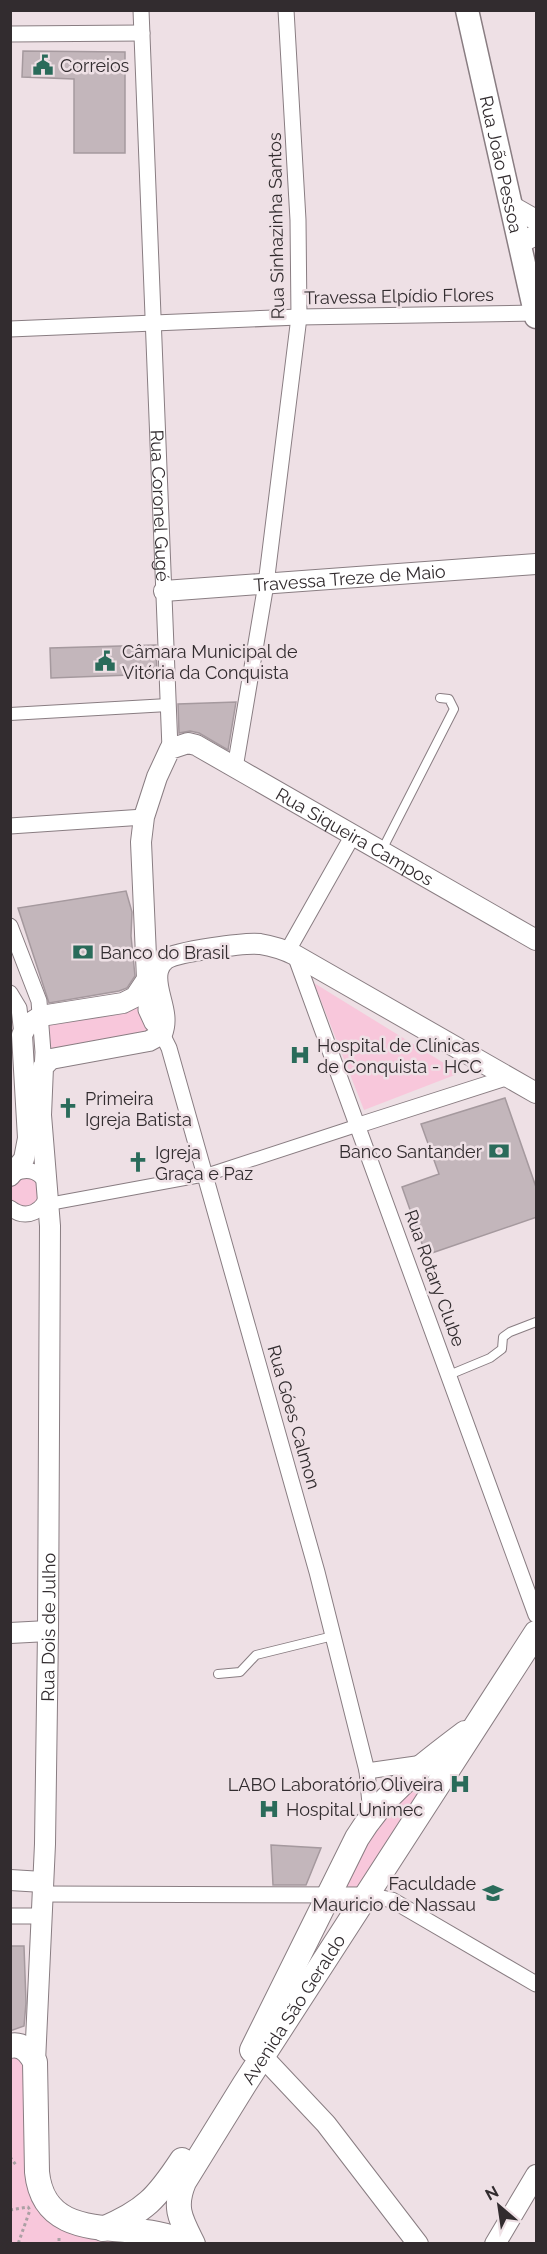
<svg xmlns="http://www.w3.org/2000/svg" width="547" height="2254" font-family="Raleway,sans-serif">
	<style>
		.green { fill: #f8c7db }
		.building { fill: #c3b6bb; stroke: #a5999e; stroke-width: 1.5 }
		.lines { fill: none; stroke-linecap: round; stroke-linejoin: round }
		.service-casing { stroke: #897d82; stroke-width: 10 }
		.pedestrian-casing { stroke: #897d82; stroke-width: 14 }
		.minor-casing { stroke: #897d82; stroke-width: 17 }
		.tertiary-casing { stroke: #897d82; stroke-width: 22 }
		.secondary-casing { stroke: #897d82; stroke-width: 25 }
		.primary-casing { stroke: #897d82; stroke-width: 26 }
		.path { stroke: #aba0a4; stroke-width: 3; stroke-dasharray: 3 3; stroke-linecap: butt }
		.service { stroke: #fff; stroke-width: 8 }
		.pedestrian { stroke: #fff; stroke-width: 12 }
		.minor { stroke: #fff; stroke-width: 15 }
		.tertiary { stroke: #fff; stroke-width: 20 }
		.secondary { stroke: #fff; stroke-width: 22 }
		.primary { stroke: #fff; stroke-width: 24 }
		.labels { text-anchor: middle; dominant-baseline: central; stroke-width: 5; stroke-linejoin: round; paint-order: stroke }
		.poi-label { font-size: 18px; fill: #322c2f; stroke: #eee0e5; text-anchor: start }
		.street-label { font-size: 18px; fill: #322c2f; stroke: #eee0e5 }
	</style>
	<rect width="100%" height="100%" fill="#eee0e5"/>
	<g class="green">
		<path d="M314,983L460,1073L364,1110Z"/>
		<path d="M135,998L159,1033L55,1056L46,1047V1019Z"/>
		<path d="M37,1173L43,1207L11,1208L10,1176Z"/>
		<path d="M436,1764L367,1895H329L357,1838Z"/>
		<path d="M10,2046L24,2048L47,2202L186,2243L11,2244Z"/>
	</g>
	<g class="building">
		<path d="M23,51L125,52V153H74V79L22,77Z"/>
		<path d="M156,645L157,674L51,678L50,648Z"/>
		<path d="M236,702L228,750L199,733L190,731L179,733L178,704Z"/>
		<path d="M126,891L132,912L131,936L135,976L127,988L119,991L49,1003L18,908Z"/>
		<path d="M505,1098L537,1190V1217L426,1255L402,1187L439,1174L421,1124Z"/>
		<path d="M271,1845L321,1848L306,1885H273Z"/>
		<path d="M10,1946H24L26,2003L24,2026L10,2031Z"/>
	</g>
	<g class="lines">
		<g class="service-casing">
			<g id="service">
				<path d="M382,850L454,709L449,699L440,698"/>
				<path d="M449,1375L490,1358L502,1349L503,1337L510,1332L536,1322"/>
				<path d="M218,1674L240,1672L256,1655L333,1636"/>
			</g>
		</g>
		<g class="pedestrian-casing">
			<g id="pedestrian">
				<path d="M10,714L168,705"/>
				<path d="M49,1204L206,1175L359,1125"/>
			</g>
		</g>
		<g class="minor-casing">
			<g id="minor">
				<path id="s1" d="M141,10L170,749"/>
				<path d="M10,34L142,33"/>
				<path d="M10,329L299,317L536,313"/>
				<path d="M235,768L266,584L299,317L298,220L286,10"/>
				<path d="M10,826L144,817"/>
				<path d="M10,926L39,1001L43,1052L42,1071"/>
				<path d="M287,952L353,835"/>
				<path d="M295,955L536,1615"/>
				<path d="M147,979L146,1010L152,1023L162,1034L169,1048L317,1572L367,1771L371,1815"/>
				<path d="M10,993L19,1008L22,1035"/>
				<path d="M359,1125L509,1077"/>
				<path d="M15,1173C30,1167 41,1172 48,1186"/>
				<path d="M10,1208C27,1221 44,1211 48,1193"/>
				<path d="M367,1771L423,1763"/>
				<path d="M43,1894L367,1895L392,1900L536,1984"/>
				<path d="M10,1916H41"/>
			</g>
		</g>
		<g class="tertiary-casing">
			<g id="tertiary">
				<path d="M513,207L536,220"/>
				<path d="M520,243L536,235"/>
				<path id="s2" d="M164,591L536,564"/>
				<path id="s3" d="M10,1176L24,1159L28,1138L22,1035L27,1025L41,1016L123,1003L135,997L147,979L141,842L144,817L157,777L170,749L188,743L196,745L536,940"/>
				<path d="M10,1633L48,1631"/>
				<path d="M10,1880L43,1882"/>
				<path d="M251,2052L263,2057L326,2124L418,2244"/>
				<path id="s4" d="M35,2062L45,1844L48,1631L50,1226L41,1115L43,1067L51,1059L149,1041L162,1034C171,1012 153,990 158,971C159,966 162,962 166,959C177,952 246,942 260,944C272,946 285,950 295,955L536,1093"/>
				<path d="M495,2244L536,2175"/>
			</g>
		</g>
		<g class="secondary-casing">
			<g id="secondary">
				<path id="s5" d="M467,10L536,317"/>
			</g>
		</g>
		<g class="primary-casing">
			<g id="primary">
				<path d="M10,2046C22,2043 30,2052 35,2062L37,2172C45,2252 139,2215 186,2244"/>
				<path d="M252,2050L357,1838C385,1792 423,1765 465,1733"/>
				<path d="M103,2229C145,2211 157,2198 182,2160"/>
				<path id="s6" d="M193,2244C181,2220 173,2208 184,2182L244,2085L536,1633"/>
			</g>
		</g>
		<g class="path">
			<path d="M10,2100V2143"/>
			<path d="M10,2157L16,2165"/>
			<path d="M10,2210L28,2207L30,2210L18,2244"/>
			<path d="M59,2238V2244"/>
		</g>
		<use href="#service" class="service"/>
		<use href="#pedestrian" class="pedestrian"/>
		<use href="#minor" class="minor"/>
		<use href="#tertiary" class="tertiary"/>
		<use href="#secondary" class="secondary"/>
		<use href="#primary" class="primary"/>
	</g>
	<defs>
		<g id="civic-bare" transform="scale(1.62)"><path d="M-.6-6.5H3V-4.5H.6V-3L4-1V1h2V6H-6V1h2V-1L-.6-3ZM-1.2 2.5V6h2.4V2.5Z" fill="#2a6b5a" stroke="#eee0e5" stroke-width="2.5" paint-order="stroke"/></g>
		<g id="bank-bare" transform="scale(1.62)"><path d="M-6-4H6V4H-6ZM0-2.3a2.3 2.3 0 1 0 0 4.6a2.3 2.3 0 1 0 0-4.6Z" fill="#2a6b5a" stroke="#eee0e5" stroke-width="2.5" paint-order="stroke"/></g>
		<g id="hospital-bare" transform="scale(1.62)"><path d="M-5-5h3v3.5h4V-5h3V5h-3V1.5h-4V5h-3Z" fill="#2a6b5a" stroke="#eee0e5" stroke-width="2.5" paint-order="stroke"/></g>
		<g id="church-bare" transform="scale(1.62)"><path d="M-1.2-6h2.4v3.5h3.3v2.4h-3.3V6h-2.4V-.1h-3.3v-2.4h3.3Z" fill="#2a6b5a" stroke="#eee0e5" stroke-width="2.5" paint-order="stroke"/></g>
		<g id="university-bare" transform="scale(1.62)"><path d="M0-5L7-2L0 1L-7-2ZM-4 1L0 2.5L4 1V4Q0 6-4 4Z" fill="#2a6b5a" stroke="#eee0e5" stroke-width="2.5" paint-order="stroke"/></g>
	</defs>
	<g fill-rule="evenodd">
		<use href="#civic-bare" x="43" y="65"/>
		<use href="#civic-bare" x="105" y="661"/>
		<use href="#bank-bare" x="83" y="952"/>
		<use href="#hospital-bare" x="300" y="1055"/>
		<use href="#church-bare" x="68" y="1108"/>
		<use href="#bank-bare" x="499" y="1151"/>
		<use href="#church-bare" x="138" y="1162"/>
		<use href="#hospital-bare" x="460" y="1784"/>
		<use href="#hospital-bare" x="269" y="1809"/>
		<use href="#university-bare" x="493" y="1893"/>
	</g>
	<g class="labels">
		<g class="poi-label">
			<text x="60" y="65">Correios</text>
			<text x="122" y="651">Câmara Municipal de<tspan x="122" dy="21">Vitória da Conquista</tspan></text>
			<text x="100" y="952">Banco do Brasil</text>
			<text x="317" y="1045">Hospital de Clínicas<tspan x="317" dy="21">de Conquista - HCC</tspan></text>
			<text x="85" y="1098">Primeira<tspan x="85" dy="21">Igreja Batista</tspan></text>
			<text x="482" y="1151" text-anchor="end">Banco Santander</text>
			<text x="155" y="1152">Igreja<tspan x="155" dy="21">Graça e Paz</tspan></text>
			<text x="443" y="1784" text-anchor="end">LABO Laboratório Oliveira</text>
			<text x="286" y="1809">Hospital Unimec</text>
			<text x="476" y="1883" text-anchor="end">Faculdade<tspan x="476" dy="21">Mauricio de Nassau</tspan></text>
		</g>
		<g class="street-label">
			<text stroke="none"><textPath href="#s5" startOffset="158">Rua João Pessoa</textPath></text>
			<text transform="translate(276 226) rotate(-91)">Rua Sinhazinha Santos</text>
			<text transform="translate(399 296) rotate(-1)">Travessa Elpídio Flores</text>
			<text stroke="none"><textPath href="#s1" startOffset="496">Rua Coronel Gugé</textPath></text>
			<text stroke="none"><textPath href="#s2" startOffset="186">Travessa Treze de Maio</textPath></text>
			<text stroke="none"><textPath href="#s3" startOffset="738">Rua Siqueira Campos</textPath></text>
			<text transform="translate(435 1278) rotate(70)">Rua Rotary Clube</text>
			<text transform="translate(294 1417) rotate(74)">Rua Góes Calmon</text>
			<text stroke="none"><textPath href="#s4" startOffset="435">Rua Dois de Julho</textPath></text>
			<text stroke="none"><textPath href="#s6" startOffset="270">Avenida São Geraldo</textPath></text>
		</g>
	</g>
	<rect width="547" height="2254" fill="none" stroke="#322c2f" stroke-width="24"/>
	<g transform="translate(499 2206) rotate(331)" stroke="#eee0e5" stroke-width="4.5" paint-order="stroke">
	<path d="M0-4.5L10 22L0 15L-10 22Z" fill="#322c2f"/>
	<text y="-9" font-size="16" font-weight="bold" text-anchor="middle" fill="#322c2f">N</text>
	</g>
</svg>
